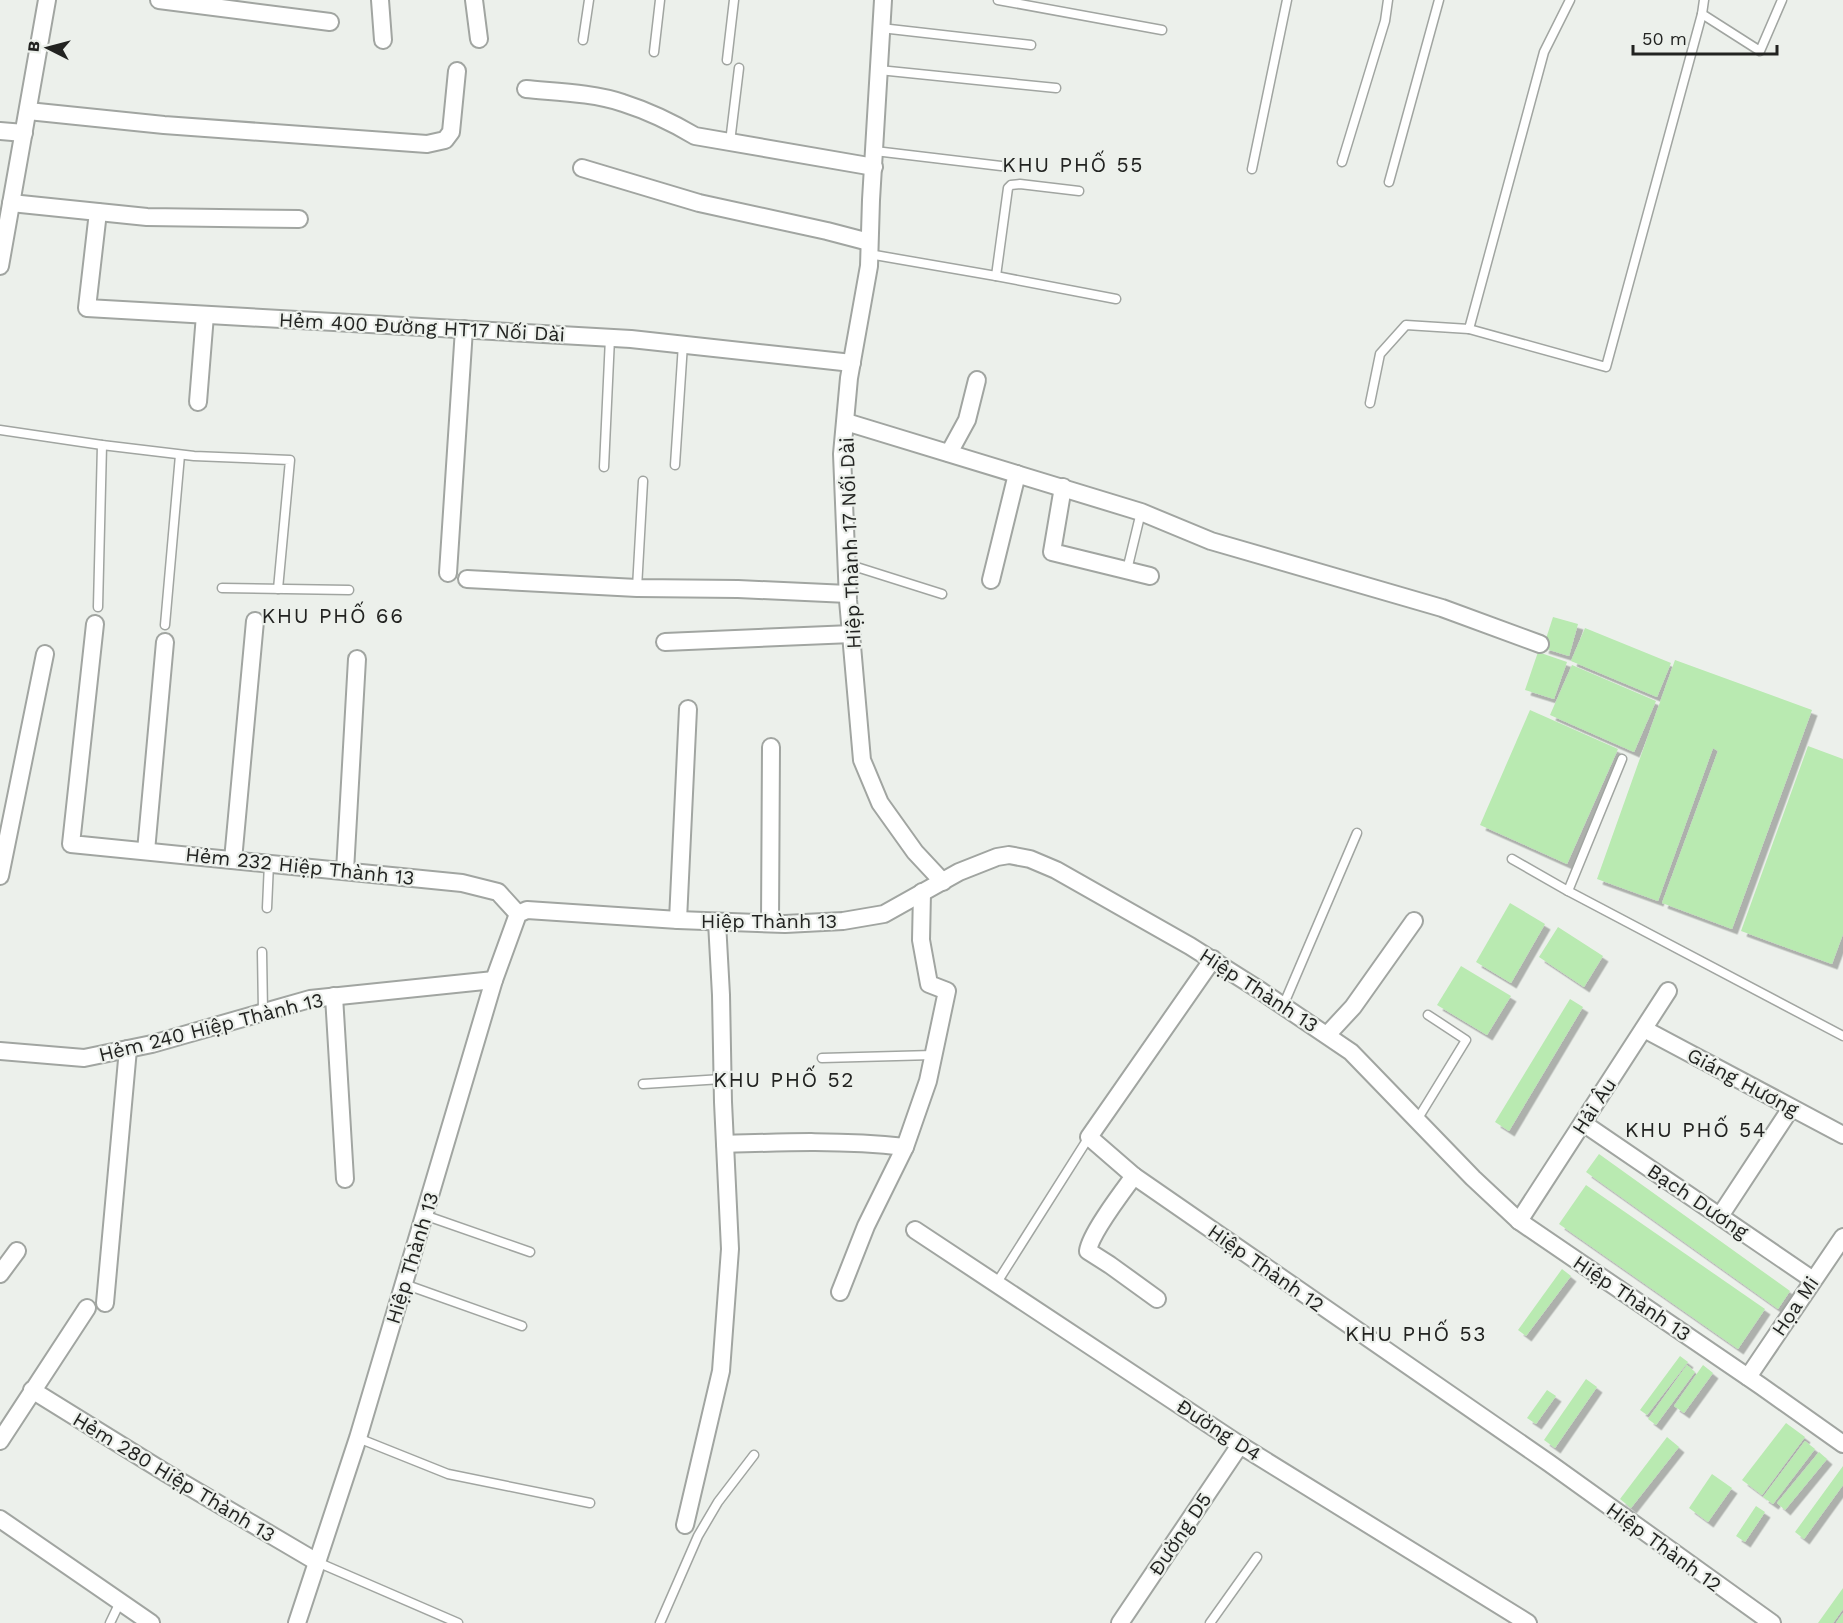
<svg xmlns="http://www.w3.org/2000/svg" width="1843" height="1623" font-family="'Work Sans',sans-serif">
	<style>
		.building { fill: #b9eab1; filter: url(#shadow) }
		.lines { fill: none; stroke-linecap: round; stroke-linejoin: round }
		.service-casing { stroke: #a1a5a1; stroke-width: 11 }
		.minor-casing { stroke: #a1a5a1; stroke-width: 20 }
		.service { stroke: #fff; stroke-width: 8 }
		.minor { stroke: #fff; stroke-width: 16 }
		.labels { text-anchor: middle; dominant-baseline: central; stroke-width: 4.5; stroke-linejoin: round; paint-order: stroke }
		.street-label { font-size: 20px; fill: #222321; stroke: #ecf0eb }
		.neighbourhood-label { font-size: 21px; letter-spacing: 1.5px; fill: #222321; stroke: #ecf0eb }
	</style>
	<defs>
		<filter id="shadow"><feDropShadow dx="5.5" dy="5.5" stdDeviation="0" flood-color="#0004"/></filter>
	</defs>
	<rect width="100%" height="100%" fill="#ecf0eb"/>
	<g class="building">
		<path d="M1553,617L1578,624L1569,656L1543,648Z"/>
		<path d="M1585,628L1671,663L1657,697L1571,661Z"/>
		<path d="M1538,652L1567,662L1554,699L1525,690Z"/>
		<path d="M1675,660L1812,710L1732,929L1662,903L1718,751L1713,748L1658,901L1597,879Z"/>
		<path d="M1572,665L1656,701L1634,752L1550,715Z"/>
		<path d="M1530,710L1618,749L1567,864L1480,825Z"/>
		<path d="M1808,746L1843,759V934L1832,964L1741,931Z"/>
		<path d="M1510,903L1545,924L1511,983L1476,962Z"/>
		<path d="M1558,927L1603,956L1584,987L1539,957Z"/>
		<path d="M1461,966L1511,996L1487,1035L1437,1005Z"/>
		<path d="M1570,999L1583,1007L1509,1131L1495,1122Z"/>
		<path d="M1599,1154L1790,1291L1778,1309L1586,1172Z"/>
		<path d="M1586,1185L1765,1309L1738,1349L1559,1224Z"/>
		<path d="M1562,1269L1571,1276L1526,1336L1518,1330Z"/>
		<path d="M1680,1356L1688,1362L1647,1415L1640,1410Z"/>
		<path d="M1687,1365L1695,1372L1656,1425L1648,1419Z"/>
		<path d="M1703,1365L1713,1373L1684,1413L1674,1406Z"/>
		<path d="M1586,1379L1597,1387L1555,1448L1544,1440Z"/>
		<path d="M1547,1390L1556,1396L1536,1424L1527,1418Z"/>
		<path d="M1786,1423L1805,1437L1762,1495L1742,1480Z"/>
		<path d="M1667,1437L1679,1447L1631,1508L1620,1499Z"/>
		<path d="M1805,1441L1815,1449L1773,1504L1763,1497Z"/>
		<path d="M1819,1452L1827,1459L1785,1510L1777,1503Z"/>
		<path d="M1843,1466V1485L1804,1539L1795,1532Z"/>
		<path d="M1712,1474L1732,1488L1708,1522L1689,1508Z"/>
		<path d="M1756,1506L1765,1512L1745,1542L1736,1536Z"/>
		<path d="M1843,1588V1609L1833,1623H1818Z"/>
		<path d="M1843,1613V1623H1836Z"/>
	</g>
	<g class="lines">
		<g class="service-casing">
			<g id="service">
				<path d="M998,0L1162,30"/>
				<path d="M1704,0L1702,14L1760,51L1782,0"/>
				<path d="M881,28L1031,45"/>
				<path d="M583,40L589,0"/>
				<path d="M654,52L660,0"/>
				<path d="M727,60L734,0"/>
				<path d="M879,70L1056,88"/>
				<path d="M730,142L739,68"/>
				<path d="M875,151L1001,166"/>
				<path d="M1342,162L1385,21L1388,0"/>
				<path d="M1252,169L1287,0"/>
				<path d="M1389,182L1439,0"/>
				<path d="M869,254L996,276L1116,299"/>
				<path d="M996,276L1008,188L1011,185L1020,184L1079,191"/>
				<path d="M1469,329L1606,367L1702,14"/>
				<path d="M1370,403L1380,354L1406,325L1469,329L1544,52L1570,0"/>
				<path d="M0,430L102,445L194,456L290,460L278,589"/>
				<path d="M675,465L683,344"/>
				<path d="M604,467L610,338"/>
				<path d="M847,564L942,594"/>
				<path d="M1127,570L1141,512"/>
				<path d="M222,588L349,590"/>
				<path d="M637,588L643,481"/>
				<path d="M98,607L102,445"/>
				<path d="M165,625L180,455"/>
				<path d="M1622,759L1568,891L1843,1036"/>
				<path d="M1512,859L1568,891"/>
				<path d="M267,908L269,863"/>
				<path d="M262,952L263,1012"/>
				<path d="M1283,1006L1357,833"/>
				<path d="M822,1058L933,1055"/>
				<path d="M643,1084L722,1079"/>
				<path d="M1417,1120L1466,1040L1428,1015"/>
				<path d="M424,1215L530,1252"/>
				<path d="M404,1284L522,1326"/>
				<path d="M996,1284L1089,1137"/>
				<path d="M358,1438L448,1474L590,1503"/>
				<path d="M317,1562L458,1623"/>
				<path d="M110,1623L120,1602"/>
				<path d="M660,1623L698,1536L718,1502L754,1455"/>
				<path d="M1210,1623L1257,1557"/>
			</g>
		</g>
		<g class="minor-casing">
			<g id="minor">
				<path d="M159,0L330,22"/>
				<path d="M380,0L383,40"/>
				<path d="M474,0L479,39"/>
				<path d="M883,0L871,200L869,266L849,378L842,454L848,600L862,760L880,803L915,852L943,882"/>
				<path d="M526,89C557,92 594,93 623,103C648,111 673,123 695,136L874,167"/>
				<path d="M28,111L164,125L427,144L445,140L451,132L457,71"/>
				<path d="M0,131L24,133"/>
				<path d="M582,168L699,203L827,231L869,242"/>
				<path d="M11,203L147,217L299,219"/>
				<path d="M98,212L87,308L631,339L852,363"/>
				<path d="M0,266L47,0"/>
				<path d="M198,402L205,315"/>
				<path d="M846,422L1141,512L1211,541L1442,608L1540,644"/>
				<path d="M949,453L967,420L977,380"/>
				<path d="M1063,487L1052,552L1150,576"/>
				<path d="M448,573L464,329"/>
				<path d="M467,579L637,588L738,589L848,594"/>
				<path d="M991,580L1017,474"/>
				<path d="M95,624L71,844L462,883L498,892L518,914"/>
				<path d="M665,642L852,634"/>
				<path d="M146,851L165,642"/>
				<path d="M233,860L255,621"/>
				<path d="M345,871L357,659"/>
				<path d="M0,876L45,654"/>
				<path d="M678,920L688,709"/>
				<path d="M770,923L771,747"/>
				<path d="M1213,959L1089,1137L1134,1176L1549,1463L1772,1623"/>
				<path d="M334,996L345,1179"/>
				<path d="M1644,1029L1843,1135"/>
				<path d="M1327,1035L1353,1007L1414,921"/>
				<path d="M0,1051L84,1058L152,1044L310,999L494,980"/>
				<path d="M1583,1123L1813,1280"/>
				<path d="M725,1144C785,1142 845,1140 905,1147"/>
				<path d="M1134,1176C1123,1191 1090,1234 1088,1251L1110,1265L1157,1299"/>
				<path d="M1720,1216L1791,1108"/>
				<path d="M1519,1221L1668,991"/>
				<path d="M915,1230L1240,1445L1528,1623"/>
				<path d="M0,1274L17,1251"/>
				<path d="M840,1292L866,1226L905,1147L928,1081L947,991L929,984L921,940L922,892"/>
				<path d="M105,1303L128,1049"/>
				<path d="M1748,1377L1843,1237"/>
				<path d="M32,1390L166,1473L317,1562"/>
				<path d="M0,1441L87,1308"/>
				<path d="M0,1519L151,1623"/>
				<path d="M685,1525L721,1371L730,1249L723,1102L721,995L717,922"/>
				<path d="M297,1623L358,1438L494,980L518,914L527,910L678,920L785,924L843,921L884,914L959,872L997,857L1009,855L1030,859L1056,870L1190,946L1261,991L1351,1052L1473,1178L1519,1221L1761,1386L1843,1444"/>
				<path d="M1120,1623L1240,1445"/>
			</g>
		</g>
		<use href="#service" class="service"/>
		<use href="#minor" class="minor"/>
	</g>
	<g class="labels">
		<g class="street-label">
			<text transform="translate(422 327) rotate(3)">Hẻm 400 Đường HT17 Nối Dài</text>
			<text transform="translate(850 543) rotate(-92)">Hiệp Thành 17 Nối Dài</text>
			<text transform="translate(300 866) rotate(6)">Hẻm 232 Hiệp Thành 13</text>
			<text x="769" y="921">Hiệp Thành 13</text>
			<text transform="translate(1259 990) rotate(33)">Hiệp Thành 13</text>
			<text transform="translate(211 1027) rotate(-14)">Hẻm 240 Hiệp Thành 13</text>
			<text transform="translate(1743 1082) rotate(28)">Giáng Hương</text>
			<text transform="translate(1594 1106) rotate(-57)">Hải Âu</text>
			<text transform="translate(1698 1201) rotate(34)">Bạch Dương</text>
			<text transform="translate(412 1258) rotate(-73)">Hiệp Thành 13</text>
			<text transform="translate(1266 1268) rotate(35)">Hiệp Thành 12</text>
			<text transform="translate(1632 1298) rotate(34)">Hiệp Thành 13</text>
			<text transform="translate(1795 1306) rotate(-56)">Họa Mi</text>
			<text transform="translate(1219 1430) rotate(33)">Đường D4</text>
			<text transform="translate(174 1477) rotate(31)">Hẻm 280 Hiệp Thành 13</text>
			<text transform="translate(1180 1534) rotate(-56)">Đường D5</text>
			<text transform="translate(1664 1547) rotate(36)">Hiệp Thành 12</text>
		</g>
		<g class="neighbourhood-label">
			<text x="1073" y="164">KHU PHỐ 55</text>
			<text x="333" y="615">KHU PHỐ 66</text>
			<text x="784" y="1079">KHU PHỐ 52</text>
			<text x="1696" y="1129">KHU PHỐ 54</text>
			<text x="1416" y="1333">KHU PHỐ 53</text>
		</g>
	</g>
	<g transform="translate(48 48) rotate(276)" stroke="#ecf0eb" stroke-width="4.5" paint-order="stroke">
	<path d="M0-4.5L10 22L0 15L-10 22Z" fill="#222321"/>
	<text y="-9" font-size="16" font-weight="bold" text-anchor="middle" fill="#222321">B</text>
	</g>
	<path d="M1633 45v9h144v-9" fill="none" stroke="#222321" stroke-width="3"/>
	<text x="1642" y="45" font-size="18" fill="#222321" stroke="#ecf0eb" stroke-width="4.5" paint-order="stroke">50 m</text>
</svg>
